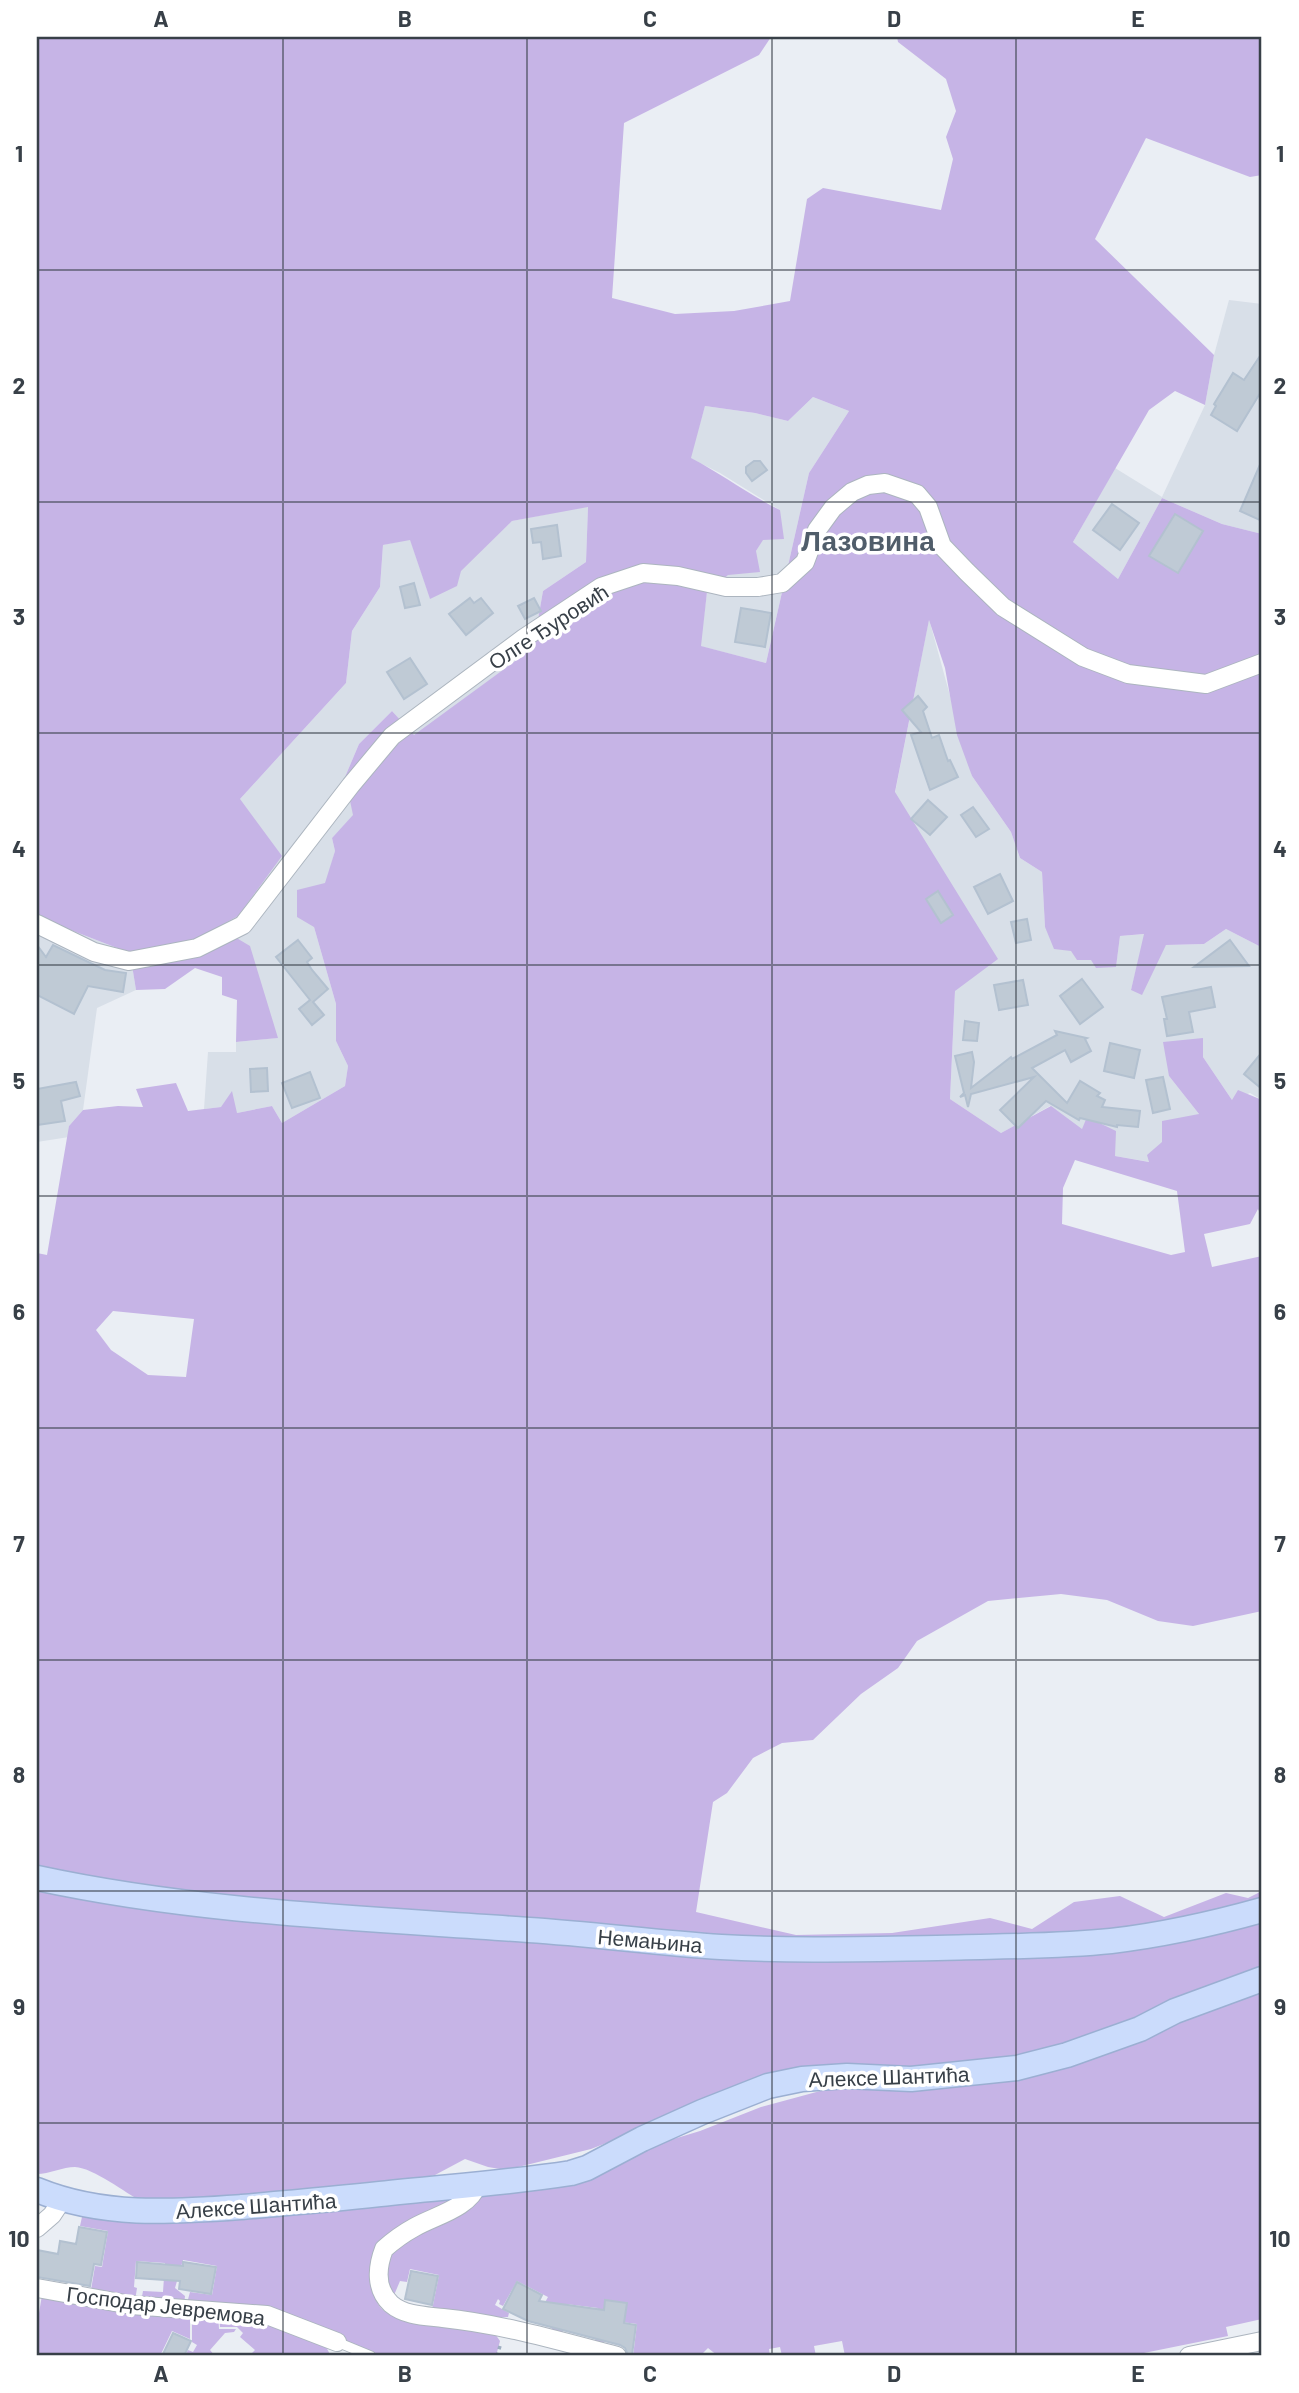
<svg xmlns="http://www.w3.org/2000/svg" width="1299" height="2393" font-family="Barlow,sans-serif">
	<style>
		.residential { fill: #d8dfe8 }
		.green { fill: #c6b4e6; fill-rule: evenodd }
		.building { fill: #bfcad5; stroke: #b3c1d0; stroke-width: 2 }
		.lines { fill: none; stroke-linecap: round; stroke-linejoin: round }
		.lane-casing { stroke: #acb5bf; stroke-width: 11 }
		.street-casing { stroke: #acb5bf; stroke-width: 20 }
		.secondary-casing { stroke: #9bafd2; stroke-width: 27 }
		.path { stroke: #9eaec1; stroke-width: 3.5; stroke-dasharray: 3.5 3.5; stroke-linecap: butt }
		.lane { stroke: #fff; stroke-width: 9 }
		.street { stroke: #fff; stroke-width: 18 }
		.secondary { stroke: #cbdcfc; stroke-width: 24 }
		.grid { fill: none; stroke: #384048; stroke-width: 2; stroke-opacity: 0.55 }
		.labels { text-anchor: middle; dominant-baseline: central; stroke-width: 7; stroke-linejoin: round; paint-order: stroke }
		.street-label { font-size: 21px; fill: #384048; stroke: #fff }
		.district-label { font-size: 28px; font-weight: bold; fill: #505d6a; stroke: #fff }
		.neatline { fill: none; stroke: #384048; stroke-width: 2.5 }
		.grid-label { font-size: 23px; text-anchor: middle; font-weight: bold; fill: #384048 }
	</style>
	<rect width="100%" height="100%" fill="#eaeef4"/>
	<g class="residential">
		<path d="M1229,300L1262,304V461L1259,466L1262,469V534L1222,524L1162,498L1118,579L1073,542L1115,468L1162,497L1205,405L1214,355Z"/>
		<path d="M813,397L849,411L809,473L766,663L700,646L707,592L756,551L780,510L720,473L690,458L705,406L755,413L788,421Z"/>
		<path d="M588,506L586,562L543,591L533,648L414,736L392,711L359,744L345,777L354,815L332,838L335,851L314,927L336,1004V1041L348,1066L345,1086L282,1123L272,1106L237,1113L221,1107L204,1109L208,1052H236V1042L277,1038L218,927L240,799L346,683L352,631L380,587L383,545L410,539L430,598L512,521Z"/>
		<path d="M929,619L972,776L1011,832L1020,858L1042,872L1045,927L1071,951L1116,966L1120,936L1145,934L1131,990L1166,945L1204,944L1226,929L1261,947L1262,1100L1250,1093L1232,1100L1203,1057V1038L1169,1076L1199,1114L1148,1155L1150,1162L1115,1156L1087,1118L1082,1130L1050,1106L1001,1133L950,1099L955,991L895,793Z"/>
		<path d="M37,917L130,953L136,990L97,1008L83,1110L69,1126V1137L37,1142Z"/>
	</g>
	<g class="green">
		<path d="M37,37H771L759,55L624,123L612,298L675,314L734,311L790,301L807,199L823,188L941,210L953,159L946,137L956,111L946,79L898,42L897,37H1262V175L1250,177L1146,138L1095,239L1214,355L1205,405L1175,391L1149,410L1073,542L1118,579L1162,498L1222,524L1262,534V951L1261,947L1226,929L1204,944L1166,945L1142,995L1131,990L1144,934L1120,936L1116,967L1096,968L1091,960H1077L1071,951L1054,949L1045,927L1042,872L1020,858L1011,832L972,776L957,735L945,668L929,620L895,792L998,959L955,991L950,1099L1001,1133L1051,1106L1082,1129L1087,1117L1116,1131L1115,1156L1149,1162L1147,1155L1162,1142V1121L1199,1114L1169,1076L1163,1042L1203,1038V1057L1232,1100L1238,1090L1262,1100V1218L1258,1209L1250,1224L1204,1234L1212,1267L1262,1256V1611L1193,1626L1158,1621L1107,1600L1061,1594L988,1601L917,1641L898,1668L861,1694L813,1740L782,1743L753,1758L727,1793L713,1802L696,1912L796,1935L892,1933L990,1918L1032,1929L1074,1902L1120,1896L1164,1917L1226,1893L1248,1898L1262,1891V1970L1064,2047L960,2067L813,2068L657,2123L591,2149L506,2170L488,2167L465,2159L435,2175L400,2184L298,2196L143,2202C125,2193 94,2168 75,2167C63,2167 49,2174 37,2174V1253L47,1255L69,1126L83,1110L118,1106L143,1107L136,1089L176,1083L188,1111L221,1107L232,1091L237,1113L272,1106L282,1123L345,1086L348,1066L336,1041V1004L314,927L297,917V890L325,883L335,851L332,838L353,815L345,777L359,744L392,711L414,735L533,648L543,591L586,562L588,507L512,521L461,571L457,586L430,599L410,540L383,545L380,587L352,631L346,683L240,799L282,856L238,916L218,927L250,946L278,1038L236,1042L237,1000L222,995V977L195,968L165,989L136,990L130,953L37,917ZM813,397L849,411L809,473L766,663L701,646L707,592L728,575L760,572L756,551L763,540L784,539L780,510C749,495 722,474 691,458L705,406L755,413L788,421ZM1075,1160L1177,1191L1185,1252L1171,1255L1062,1224L1063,1188ZM113,1311L194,1319L186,1377L148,1375L111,1350L96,1330Z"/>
		<path d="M1262,1987V2319L1226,2327L1228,2336L1129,2356H845L842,2341L814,2346L816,2356H782L780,2347L769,2349L770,2356H718L708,2348L700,2356H633L637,2324L606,2320L603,2350L566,2339L567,2334L572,2335V2340L595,2343L598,2308L566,2304L562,2338L539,2331L537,2327L549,2333L560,2315L543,2306L548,2297L517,2281L503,2306L499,2304L500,2301L498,2299L495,2305L509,2313L508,2317L482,2318L407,2307L408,2305L432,2310L439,2275L410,2269L407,2282L400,2281L392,2300L385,2286L383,2275L384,2256L398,2243L455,2214L482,2196L583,2181L607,2172L621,2159L644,2148L700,2131L761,2107L846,2084L912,2088L1020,2076L1070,2062L1141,2037L1177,2019Z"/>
		<path d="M466,2192L410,2224L371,2273C373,2285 373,2300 382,2309C396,2324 470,2328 493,2331L500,2341L496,2356H383L277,2313L186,2307L190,2292L212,2295L217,2266L183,2260L175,2288L185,2296L184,2306L141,2302L143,2291L163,2292L165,2263L136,2261L134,2287L137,2288L135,2301L91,2290L95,2266L102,2267L108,2231L80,2226L82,2217L122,2218Z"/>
		<path d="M42,2295L190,2314V2339L172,2331L160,2356H37V2313H39Z"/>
		<path d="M192,2314H218L219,2329H236L234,2332L225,2333L210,2350L215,2356H185L188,2350L193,2352L197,2345L192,2342Z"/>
		<path d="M248,2314L326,2347L331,2356H249L255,2350L240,2337L243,2333L237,2327H220L219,2315Z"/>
	</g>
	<g class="building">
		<path d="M1262,353V390L1237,431L1211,415L1216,406L1214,404L1233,373L1244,380Z"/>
		<path d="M1262,460V521L1240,511Z"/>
		<path d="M754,461H760L767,470L752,481L746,473V467Z"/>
		<path d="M1112,504L1139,523L1120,550L1093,530Z"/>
		<path d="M1175,514L1203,531L1178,573L1149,556Z"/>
		<path d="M557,525L561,556L543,559L541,542L533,543L531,529Z"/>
		<path d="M414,583L420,605L405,608L400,587Z"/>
		<path d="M470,598L474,603L481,598L493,613L466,635L449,614Z"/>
		<path d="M534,598L541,611L525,619L518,606Z"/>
		<path d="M741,608L771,613L765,647L735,642Z"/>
		<path d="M410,658L427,684L404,699L387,672Z"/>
		<path d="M918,696L927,707L923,711L932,738L939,735L948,761L950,760L958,777L930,790L911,735L921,732L902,710Z"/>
		<path d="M928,800L947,817L930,835L911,819Z"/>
		<path d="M973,807L989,829L976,837L961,815Z"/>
		<path d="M1000,874L1013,901L988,914L974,887Z"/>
		<path d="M938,891L953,915L941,923L926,899Z"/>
		<path d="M1027,919L1031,940L1016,943L1011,922Z"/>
		<path d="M298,940L312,958L307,962L312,970L328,989L313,1002L324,1015L312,1025L299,1009L310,1000L276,957Z"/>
		<path d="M1230,940L1249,966L1194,967Z"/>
		<path d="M37,945L46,957L53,945L105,970L126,973L123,992L88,986L74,1014L37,995Z"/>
		<path d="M1082,979L1103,1007L1080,1024L1060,996Z"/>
		<path d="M1023,980L1028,1005L999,1010L994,985Z"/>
		<path d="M1211,987L1215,1007L1189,1012L1193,1032L1167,1036L1164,1019H1167L1162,997Z"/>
		<path d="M965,1021L979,1023L977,1041L963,1040Z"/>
		<path d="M1055,1031L1087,1038L1085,1039L1091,1051L1071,1062L1065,1050L1032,1068L1067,1103L1080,1081L1100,1093L1097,1096L1105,1100L1102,1107L1140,1111L1138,1127L1117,1125V1127L1080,1118L1079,1120L1046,1101L1018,1128L1000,1110L1034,1077L971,1094L968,1107L965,1095L960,1097L964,1093L955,1056L972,1052L974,1062L971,1088L1011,1057L1012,1059L1057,1035Z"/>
		<path d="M1110,1043L1140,1050L1134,1078L1104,1071Z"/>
		<path d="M1262,1052V1089L1244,1074Z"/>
		<path d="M267,1068L268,1091L251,1092L250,1069Z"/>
		<path d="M310,1072L320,1098L292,1108L282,1083Z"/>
		<path d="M1163,1077L1170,1109L1153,1113L1146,1080Z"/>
		<path d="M76,1082L80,1096L61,1101L65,1121L37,1125V1089Z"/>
		<path d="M79,2227L107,2232L101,2265L94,2264L90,2286L37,2277V2250L58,2254L60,2241L76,2244Z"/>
		<path d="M137,2262L183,2266V2262L216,2267L211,2294L179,2289L180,2281L136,2278Z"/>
		<path d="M411,2271L438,2276L432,2305L405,2299Z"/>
		<path d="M517,2282L542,2295L539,2301L604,2310L605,2300L627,2303L624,2323L636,2325L632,2355H628L625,2348L620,2345L528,2321L503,2309Z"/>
		<path d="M173,2333L191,2341L184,2356H162Z"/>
	</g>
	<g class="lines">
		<g class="lane-casing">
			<path id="lane" d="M337,2342L371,2356"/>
		</g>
		<g class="street-casing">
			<g id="street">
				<path d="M37,924L94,952L129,961L197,948L243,925L351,785L392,736L524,638L601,587L643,573L678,576L726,587H758L782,583L805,562L817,530L833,508L852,492L868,485L885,483L917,494L928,507L942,546L967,572L1003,607L1083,657L1128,674L1206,684L1262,663"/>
				<path d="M478,2184C469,2208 437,2215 415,2227C404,2233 394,2240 384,2249C377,2267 375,2289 391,2304C405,2316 426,2316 443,2318C502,2324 559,2341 617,2356"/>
				<path d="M37,2228L52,2215L62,2200"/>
				<path d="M37,2288L131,2305L267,2315L337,2342"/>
				<path d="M1189,2356L1262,2341"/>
			</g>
		</g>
		<g class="secondary-casing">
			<g id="secondary">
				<path d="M37,1878C199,1913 364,1918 529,1930C593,1934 657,1943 721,1947C793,1951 865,1949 937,1948C995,1946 1053,1947 1111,1941C1162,1935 1212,1924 1262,1910"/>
				<path d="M37,2190C103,2217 171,2212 242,2207C288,2203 334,2199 380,2194C444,2187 508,2183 571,2173L587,2168L642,2139L702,2112L768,2086L802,2079L847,2076L911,2079L1017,2068L1067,2055L1140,2029L1175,2011L1262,1979"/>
			</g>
		</g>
		<path class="path" d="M497,2356L500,2346"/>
		<use href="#lane" class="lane"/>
		<use href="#street" class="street"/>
		<use href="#secondary" class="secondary"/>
	</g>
	<path class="grid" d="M283,37V2356M527,37V2356M772,37V2356M1016,37V2356M37,270H1262M37,502H1262M37,733H1262M37,965H1262M37,1196H1262M37,1428H1262M37,1660H1262M37,1891H1262M37,2123H1262"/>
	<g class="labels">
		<g class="street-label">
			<text transform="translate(548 626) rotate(-33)">Олге Ђуровић</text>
			<text transform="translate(650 1940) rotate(5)">Немањина</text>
			<text transform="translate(889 2076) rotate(-2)">Алексе Шантића</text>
			<text transform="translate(256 2205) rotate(-4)">Алексе Шантића</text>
			<text transform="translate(166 2305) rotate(7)">Господар Јевремова</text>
		</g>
		<g class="district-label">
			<text x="868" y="540">Лазовина</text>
		</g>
	</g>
	<rect width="1299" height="2393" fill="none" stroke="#ffffff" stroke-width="77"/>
	<rect x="38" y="38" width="1222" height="2316" class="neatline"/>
	<g class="grid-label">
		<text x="161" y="27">A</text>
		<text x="405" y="27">B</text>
		<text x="650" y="27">C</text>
		<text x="894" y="27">D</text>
		<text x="1138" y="27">E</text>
		<text x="19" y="162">1</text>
		<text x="1280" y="162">1</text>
		<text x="19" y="394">2</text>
		<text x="1280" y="394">2</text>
		<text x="19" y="625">3</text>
		<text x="1280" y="625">3</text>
		<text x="19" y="857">4</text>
		<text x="1280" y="857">4</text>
		<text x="19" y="1089">5</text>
		<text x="1280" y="1089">5</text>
		<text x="19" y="1320">6</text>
		<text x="1280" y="1320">6</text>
		<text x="19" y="1552">7</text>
		<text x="1280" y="1552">7</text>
		<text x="19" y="1783">8</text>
		<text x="1280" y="1783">8</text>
		<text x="19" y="2015">9</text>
		<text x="1280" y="2015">9</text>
		<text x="19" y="2247">10</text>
		<text x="1280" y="2247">10</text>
		<text x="161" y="2382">A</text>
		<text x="405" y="2382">B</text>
		<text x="650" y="2382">C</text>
		<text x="894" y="2382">D</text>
		<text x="1138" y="2382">E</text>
	</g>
</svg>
